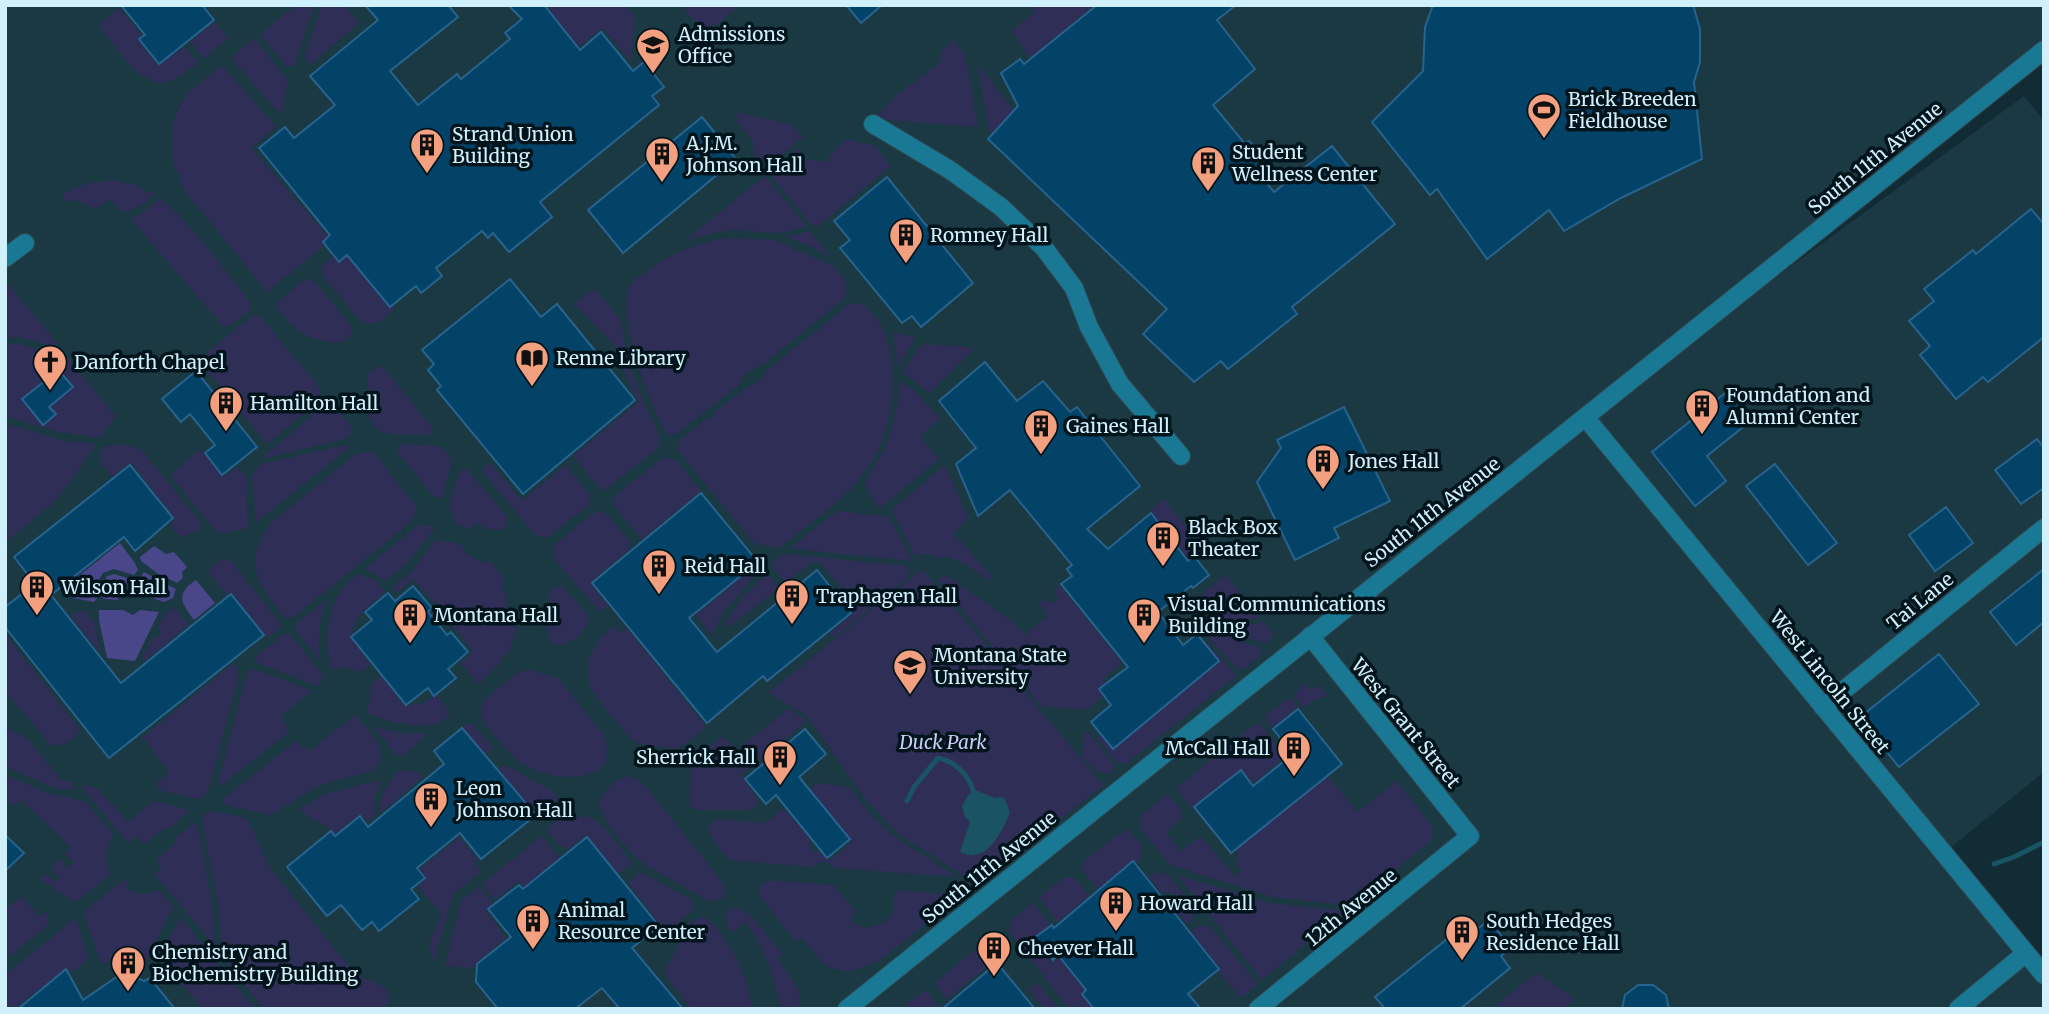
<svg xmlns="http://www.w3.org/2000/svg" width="2049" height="1014" font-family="Merriweather,serif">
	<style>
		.built { fill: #1a3943 }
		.green { fill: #2f2e56 }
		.forest { fill: #494689 }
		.water { fill: #1a5364 }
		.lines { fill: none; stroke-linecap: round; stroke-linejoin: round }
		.stream { stroke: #1a5364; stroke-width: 5 }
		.building { fill: #034368; stroke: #27638d; stroke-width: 2 }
		.street-casing { stroke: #324952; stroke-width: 20 }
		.secondary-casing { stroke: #324952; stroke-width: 20 }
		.street { stroke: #197893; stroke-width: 18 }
		.secondary { stroke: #197893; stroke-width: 18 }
		.labels { text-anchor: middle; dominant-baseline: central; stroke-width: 7; stroke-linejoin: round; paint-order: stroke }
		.poi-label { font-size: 19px; fill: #d0f0fc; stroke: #00141c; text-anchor: start }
		.street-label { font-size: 19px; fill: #d0f0fc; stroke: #00141c }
		.park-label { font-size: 19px; font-style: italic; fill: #cbcef5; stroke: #00141c }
	</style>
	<rect width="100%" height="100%" fill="#112c35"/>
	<path class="built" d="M5,5H2044V46L1602,404L2024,96L2044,121V772L1944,853L2044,975V1009H5Z"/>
	<g class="green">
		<path d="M296,5H315L294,65L290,67L286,66L260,34Z"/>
		<path d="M322,5H345L359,23L310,65L304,57Z"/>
		<path d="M550,5H625L635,17L631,62L603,28L578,47L547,8Z"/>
		<path d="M682,5H739C728,14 713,34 698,24C692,20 687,11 682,5Z"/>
		<path d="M1029,5H1094L1030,59L1012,30L1035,12Z"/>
		<path d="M119,8L141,34L137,38L158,66L184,47L198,62C189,70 176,81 164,82C138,85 113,43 98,25Z"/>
		<path d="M214,22L228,38L204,59L190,42Z"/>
		<path d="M254,38L288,80L282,110L279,112L276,110L231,58Z"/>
		<path d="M954,40L965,55L978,127L875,119L897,95L940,63L941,52Z"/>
		<path d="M977,64L1014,111L991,136Z"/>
		<path d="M222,65L276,127L251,148L331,240L267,292L184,190L173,161V123L180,105L189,92Z"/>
		<path d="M738,112L793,125L803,137L767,168L752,151L754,143L737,121Z"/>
		<path d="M847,139L875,146L891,166L819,225L815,226L811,224L769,173L799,148L805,159L828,162L831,154Z"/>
		<path d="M765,176L807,227L781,233L735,230L716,232L684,241Z"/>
		<path d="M113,180L139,186L145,193L150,191L156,194L139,207L125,212L120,210L110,199L96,209L77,200L64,201L63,194C79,184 94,182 113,180Z"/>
		<path d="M160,198C193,224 223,269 250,302V310L228,327L223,326L130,218L139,215Z"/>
		<path d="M810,231L831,258L811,246L786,237Z"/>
		<path d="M728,238L775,240L833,266L847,283L846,297L765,363L748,371L738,386L676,434L668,435C652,411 612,307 632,282C635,279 641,275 645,273C670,253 696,243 728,238Z"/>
		<path d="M334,256L339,262L347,256L389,307L393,305L395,308L379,323H366L357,317L323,276L321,266Z"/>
		<path d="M308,279L316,283L352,327C354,354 310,340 298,330C289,323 282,313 275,305L303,280Z"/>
		<path d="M9,285L57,343L54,346L18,337H5V288Z"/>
		<path d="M595,288L620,319L628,356L624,355L574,304Z"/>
		<path d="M851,303L865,305C870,311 877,318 881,326C898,356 894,410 882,441C877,454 868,467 860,478C838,506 806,526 779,548L754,543L677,449L679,441L706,419L715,417L716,411L742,391L758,382L771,367Z"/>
		<path d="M253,315L260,316L320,388L321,396L317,403L267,444L198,360Z"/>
		<path d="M893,333L915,337L898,368Z"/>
		<path d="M5,344H19L67,357L115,416L100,438L58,432L5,416Z"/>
		<path d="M927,344L960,346L974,349L930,393L903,373L919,346Z"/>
		<path d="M620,360L631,371L660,438V444L656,450L605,490L600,488L573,456L638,402Z"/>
		<path d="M380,366L385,370L431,426L433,431L431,435C417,434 400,436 385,433C361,427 367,389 369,372Z"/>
		<path d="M901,381L916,392L940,419L920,436L939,459L881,507H878L864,484L885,448L894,421Z"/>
		<path d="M327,406L336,408L351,426V433L345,439L261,459L319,409Z"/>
		<path d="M5,423L63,441L92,443L95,446L57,500L5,542Z"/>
		<path d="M118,444L141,449L201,523L199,531L180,537L170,525L175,519L131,462L112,477C99,461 91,448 118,444Z"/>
		<path d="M402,444C452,446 458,444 443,496L439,499L432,495L399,454L397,449Z"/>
		<path d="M347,445L349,448L256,522L252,474L260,464Z"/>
		<path d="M200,449L223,477L237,467L247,477L248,528L218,534L170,475Z"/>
		<path d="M366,452H373L416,506L417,513L406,526L292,618H285C258,583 241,565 271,523L356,454Z"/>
		<path d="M670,458L677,461L701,491L642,539L615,507L613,501L615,496L661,459Z"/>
		<path d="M490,463L522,500L566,465L588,493L591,500L589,505L547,538L535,535L483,472L484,467Z"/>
		<path d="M945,465L968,518L953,533L992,576L988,580C972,569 957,554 936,558C929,553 924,553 916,556L893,513L894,508Z"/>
		<path d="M467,469L507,517L505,527L500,530L484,528L477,523L469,529L456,524L449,506L459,473L462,470Z"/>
		<path d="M1164,499L1192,534L1188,547L1193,553L1188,558L1149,511Z"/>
		<path d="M601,511L606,513L631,543L628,546L630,549L590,582L608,606L600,612L554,558L553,551L554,545L595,512Z"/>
		<path d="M837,511L884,516L889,518L913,561L795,549L792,547Z"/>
		<path d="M420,525L432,526L434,529L406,564L385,581L374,573L364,570L414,528Z"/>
		<path d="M436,540L451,542L464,546V552L484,564L489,560L505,580L501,584L506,597L508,608H515C515,615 516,624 515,631C512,653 495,669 480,683L476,681L461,663L473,651L414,579L396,593L392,588L411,572Z"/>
		<path d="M784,554L908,566V577L834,638L830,633L854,613L848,605L852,601L821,563L817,561L812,562L786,583L771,565Z"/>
		<path d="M222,558L231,561L280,623V628L267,638L232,592L227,595L207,571Z"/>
		<path d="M751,569L755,575L720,617L712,636L696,615Z"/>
		<path d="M922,569L1103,785L978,885L900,835L867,801L806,715L768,693Z"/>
		<path d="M767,573L779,588L729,627L725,623L742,598Z"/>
		<path d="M358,574L374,579L386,592C373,603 351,616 353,634L350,637L371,664L359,672L344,667L332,670C324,644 326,607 345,585C348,581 354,578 358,574Z"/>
		<path d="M1226,575L1260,616L1256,619C1220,624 1221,627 1197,598Z"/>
		<path d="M946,576L951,578L1014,623L1024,635L1048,616L1039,603L1043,600L1055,604L1059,597L1052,592L1060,586L1122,662L1103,679L1106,683L1098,689L1103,696L1087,710L1041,706L937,579Z"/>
		<path d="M561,585L588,615C591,627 577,639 566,644C554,650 544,636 548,625C549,621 551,618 552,614C549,602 543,590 561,585Z"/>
		<path d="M326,600C319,621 318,639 320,661L296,630V624Z"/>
		<path d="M172,608L178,612L189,625L145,661L142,658L153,638H158L162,632L158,628L165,614Z"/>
		<path d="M83,610L88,612L91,620L94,621L101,654L70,616Z"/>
		<path d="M1263,620L1274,635L1266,643L1250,639L1232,627L1257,624Z"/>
		<path d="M614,625L621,633L627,628L706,727L678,749L639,744L627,735L594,694L589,684V658L599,639Z"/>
		<path d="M1223,628L1248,644L1259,648L1262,654L1242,670H1239L1209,639L1214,631Z"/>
		<path d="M5,634L81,731C71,740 65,748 51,745L5,691Z"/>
		<path d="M284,634H290L324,677L317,686L256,662L255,658L257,656Z"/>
		<path d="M1204,640L1222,659L1236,676L1126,764L1118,763L1097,738Z"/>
		<path d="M234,663L238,672V680L208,791L200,799L159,790L157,787V782L169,772L143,737Z"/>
		<path d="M255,669L312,691L281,716L289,732L222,785L219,784V780L247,673L251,670Z"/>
		<path d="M530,670C540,671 548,678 557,677L603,734C625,786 555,783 526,766C508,755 494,734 481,718V707L485,700L509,679L519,672Z"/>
		<path d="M381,676L406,707L411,704C420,707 429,700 437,695L450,712C440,738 384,721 366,712L370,703V685Z"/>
		<path d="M1305,684L1310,689H1314L1319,685L1328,696L1313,701L1303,708L1295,697L1294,693Z"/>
		<path d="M1288,698L1292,700L1298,707L1272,728L1265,716Z"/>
		<path d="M789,708L807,721L741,775L760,802L750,810H701L694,809L689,805L691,769L693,760L723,736L737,750Z"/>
		<path d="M355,715C368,731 395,752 372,771L323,784L305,793L275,813L269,815L225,805L223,801L225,798L296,741L310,751Z"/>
		<path d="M467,724H473L493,748L485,755L463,728Z"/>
		<path d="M1255,724L1262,726L1286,757L1253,783L1241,769L1192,808L1176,788Z"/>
		<path d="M5,726L27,739L61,780L72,782L74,787L72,790L55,788L5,766Z"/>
		<path d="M373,726C392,732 409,735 429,733L402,756L395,754Z"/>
		<path d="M1087,731L1115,765L1111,774C1096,774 1091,767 1082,756L1084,734Z"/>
		<path d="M503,766C513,767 520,774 529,779C555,791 571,796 540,820L499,769Z"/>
		<path d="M399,770L417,772L423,777L380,814C378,796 388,783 399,770Z"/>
		<path d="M5,774L47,793L85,801L113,834C106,849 104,859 110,874L79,900L73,901L40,879L46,873L54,882L59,877L51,868L59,859L69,868L74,863L65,853L71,847L21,800L14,806L5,798Z"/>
		<path d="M628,776L637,779L646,787L723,883L725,891L722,898L715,901L708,900L645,865C627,851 609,827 599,807C603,791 611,780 628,776Z"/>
		<path d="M1327,776L1358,812L1396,781L1432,826V840L1352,906L1273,897L1170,865L1140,828V816L1168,794L1180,808L1182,817L1166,833L1181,851L1198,838L1205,840L1234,876L1242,870L1236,864L1239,856L1235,850Z"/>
		<path d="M380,780L381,783L374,800L375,815L368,822L361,814L335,834C325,822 309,821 300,809L324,794Z"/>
		<path d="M818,783L849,787L874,819L898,839L957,877L833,868L829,863L819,862L815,867L733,861C723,856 709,838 709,827L717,819L766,823L783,808L811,840L808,844L815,853L819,850L829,861L852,842L810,788Z"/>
		<path d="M80,785L98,789L128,822L153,801L190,810L168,829H163L144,844L138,836L128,843Z"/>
		<path d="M210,811L247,818L268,864L274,873L355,974L385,987L390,1001L382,1009H264L222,957L219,908L202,820L204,815Z"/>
		<path d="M588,816C607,826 619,846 632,863L618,874L587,835L567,850L564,846L559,845L546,829L560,818Z"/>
		<path d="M194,823L197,824L213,909L215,946L154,874L162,867L156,860L175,844L176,837Z"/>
		<path d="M1128,829L1142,846L1141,859L1135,863L1133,861L1098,889L1083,871L1084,861L1120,833L1122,834Z"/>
		<path d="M542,836L559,858L536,876L544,887L532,897L519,881L495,900L482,884Z"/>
		<path d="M459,837L478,860L475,863L481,871L453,894L434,963L429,944L441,915L439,911L418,886L426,878L420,869Z"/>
		<path d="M640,872L692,900V911L666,933L629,884L636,875Z"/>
		<path d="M1156,872L1168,874L1194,908L1193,918L1187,924L1174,908L1176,896L1174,893L1161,892L1149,877Z"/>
		<path d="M1177,875L1270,903L1345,911L1262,980Z"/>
		<path d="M1064,877L1077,879L1089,896L1058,922L1039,898Z"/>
		<path d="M769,880L833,885L856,911L851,917L852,922C871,936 900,920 893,897L899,890L958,895V898L879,961L860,968L847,971L832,969L822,963L802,938L796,942L759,895C759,887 761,883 769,880Z"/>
		<path d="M123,881H128L126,889C138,895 146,895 159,890L173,906L143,968C130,962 115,959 101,963L84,914L86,910Z"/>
		<path d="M479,886L493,903L486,911L506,938L471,968L445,966L461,901Z"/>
		<path d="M22,896L39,917L47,911L49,924L10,956H7L5,954V909Z"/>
		<path d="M1033,903L1050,924L1033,939L1052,962L1058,957L1085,990L1081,994L1092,1008L1095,1006L1097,1009H1069L1009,932L1011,920Z"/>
		<path d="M735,908H739L743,913L748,912L782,954L777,959C789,975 803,987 799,1009H781C775,977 765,949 746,922L734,932L728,927L725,920C726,913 729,910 735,908Z"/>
		<path d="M701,917C711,919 715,926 721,934C739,957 747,981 753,1009H691L665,975V971L688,924Z"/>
		<path d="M181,918L255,1009H202L161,957V951Z"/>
		<path d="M73,920L77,921L88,958L72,973L68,967L14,1009H5V975Z"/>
		<path d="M1199,926L1211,927L1258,984L1240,998L1218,971L1221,969L1191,932Z"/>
		<path d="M989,938H1000L1009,949L947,999L935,983Z"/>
		<path d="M1536,973L1574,998L1565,1009H1492Z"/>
		<path d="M1039,984L1059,1009H1044L1028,989L1033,985Z"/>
		<path d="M926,990L941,1009H907V1004Z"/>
	</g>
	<g class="forest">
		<path d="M120,543L135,563L138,570L134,575L114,569L103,573L98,581C99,590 101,595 94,602L73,598L66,586Z"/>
		<path d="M154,546L166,554L174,552L187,567L182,572L183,578L177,583L157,573L141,561L140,557Z"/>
		<path d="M144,572L176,589L173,598L164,602L140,594H132L130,592Z"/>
		<path d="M114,574L131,579L119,592L118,600L103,599L104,589L103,583L107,576Z"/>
		<path d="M196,580L215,603L194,620C181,602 175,594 196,580Z"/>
		<path d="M99,610H123L133,615L140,610L159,612L135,661L107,658L99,620Z"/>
	</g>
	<path class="water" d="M978,791L995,798L1001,797L1005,799L1010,813C1003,828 992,855 972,855C968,855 964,853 960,852L970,822L965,817L962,806L969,794Z"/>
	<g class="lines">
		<g class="stream">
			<path d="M907,801L914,787L938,758C956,762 968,775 974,792"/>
			<path d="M1994,864L2014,857L2044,842"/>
		</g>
	</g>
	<g class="building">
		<path d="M121,5H202L214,20L159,64L139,39L145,35Z"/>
		<path d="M365,5H448L458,17L390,71L418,105L457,74L461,79L510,39L505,33L522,19L508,5H544L580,50L601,32L633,71L644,62L664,87L652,96L659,105L540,202L552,217L509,252L493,233L488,238L482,231L436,268L442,276L421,293L416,286L390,307L347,255L339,262L323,242L330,235L259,148L285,127L294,138L335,105L310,76L378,20Z"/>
		<path d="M846,5H882L861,23Z"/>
		<path d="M1097,5H1236L1217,20L1255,69L1213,105L1245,144L1249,141L1267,163L1257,171L1274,192L1332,146L1395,224L1292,307L1297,314L1228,369L1221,361L1194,382L1143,334L1167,309L988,139L1018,106L1001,73L1020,59L1024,64Z"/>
		<path d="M1433,5H1693L1700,29V62L1694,82L1702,159L1621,198L1564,231L1549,210L1487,259L1437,189L1430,195L1372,122L1423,71L1425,27Z"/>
		<path d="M702,117L736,159L623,253L588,210Z"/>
		<path d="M887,177L973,283L921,327L912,316L902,323L840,248L850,240L834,221Z"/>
		<path d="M2031,209L2044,224V337L1988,382L1983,377L1956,399L1920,355L1930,346L1909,321L1934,301L1924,289L1973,250L1976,254Z"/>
		<path d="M510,279L541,317L557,304L635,400L523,494L437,390L441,386L428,370L434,364L422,350Z"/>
		<path d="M985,362L1017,401L1043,381L1070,412L1077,407L1140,486L1087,529L1108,549L1151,513L1188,561L1194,556L1209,575L1193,588L1191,586L1158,612L1183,645L1197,634L1219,661L1113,749L1091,722L1111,705L1099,689L1128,667L1061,584L1072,576L1067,569L1072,565L1010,490L978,516L956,464L976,448L939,401Z"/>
		<path d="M55,366L73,387L49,407L56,414L43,425L22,399L45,381L41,377Z"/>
		<path d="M196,371L257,447L222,475L205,453L215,445L190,414L181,422L162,399Z"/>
		<path d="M1729,390L1753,419L1707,456L1726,481L1695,506L1652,452Z"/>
		<path d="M1344,407L1390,501L1334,528L1339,538L1295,560L1257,482L1281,448L1277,440Z"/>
		<path d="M2037,439L2044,448V488L2021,504L1995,470Z"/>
		<path d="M1775,464L1837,543L1808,565L1746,486Z"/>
		<path d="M130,465L173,518L135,551L124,537L51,595L121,683L231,594L264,635L109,758L5,627V607L35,584L14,557Z"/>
		<path d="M701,493L758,562L689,618L717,652L817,570L851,613L767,681L763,676L707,723L592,583Z"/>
		<path d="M1946,507L1973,543L1935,571L1909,535Z"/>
		<path d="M2044,569V622L2016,645L1990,612Z"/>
		<path d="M413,586L432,608L428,612L447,635L451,632L468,652L448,669L456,678L434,696L428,688L406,705L351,637L372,620L365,612L388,593L395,601Z"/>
		<path d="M1939,654L1979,704L1899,767L1859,718Z"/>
		<path d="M1298,709L1342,764L1231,853L1194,807L1241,770L1253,786L1293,754L1273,729Z"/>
		<path d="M462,728L536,815L481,859L460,833L417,868L425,878L411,889L419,899L379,931L372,922L362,930L341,905L327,916L287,867L331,831L335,836L360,816L368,827L444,764L434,751Z"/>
		<path d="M805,729L826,754L799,777L850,839L827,858L776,795L766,804L745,779Z"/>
		<path d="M5,835L24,853L5,871Z"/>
		<path d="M587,837L659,926L632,948L683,1009H620L602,988L575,1009H498L476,982L477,964L511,937L488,909L519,885L523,889Z"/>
		<path d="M1133,861L1219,969L1188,994L1201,1009H1094L1082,994L1086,990L1058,955L1053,960L1034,938L1052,925L1054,928Z"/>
		<path d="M1472,919L1479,928L1489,920L1511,948L1501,956L1510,968L1460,1009H1385L1375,997Z"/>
		<path d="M997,963L1035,1009H942Z"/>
		<path d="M66,969L83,1000L118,976L127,986L131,976L144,981L150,978L175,1009H18Z"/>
		<path d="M1638,985H1653L1666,995L1669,1009H1622L1625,995Z"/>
	</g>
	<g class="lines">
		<g class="street-casing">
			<g id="street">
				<path d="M873,124L950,170L1001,207L1044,248L1074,288L1089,327L1120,384L1181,456"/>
				<path d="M5,258L25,243"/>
				<path d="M1585,417L2044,975"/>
				<path d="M1823,707L2044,528"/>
				<path d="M1258,1009L1470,836L1310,636"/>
				<path d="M1958,1009L2026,953"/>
			</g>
		</g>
		<g class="secondary-casing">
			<path id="secondary" d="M847,1009C1245,688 1645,369 2044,50"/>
		</g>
		<use href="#street" class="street"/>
		<use href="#secondary" class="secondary"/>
	</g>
	<defs>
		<g id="university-pin" transform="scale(1.75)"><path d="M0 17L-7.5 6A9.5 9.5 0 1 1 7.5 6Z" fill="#f2a07f" stroke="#00141c"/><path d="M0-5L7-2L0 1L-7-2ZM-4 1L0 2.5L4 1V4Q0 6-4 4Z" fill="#111"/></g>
		<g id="stadium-pin" transform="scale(1.75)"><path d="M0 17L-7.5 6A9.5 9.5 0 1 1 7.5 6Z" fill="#f2a07f" stroke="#00141c"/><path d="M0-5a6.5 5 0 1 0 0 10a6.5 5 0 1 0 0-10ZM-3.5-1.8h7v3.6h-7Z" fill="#111"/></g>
		<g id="building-pin" transform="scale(1.75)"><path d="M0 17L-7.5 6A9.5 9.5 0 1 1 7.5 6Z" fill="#f2a07f" stroke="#00141c"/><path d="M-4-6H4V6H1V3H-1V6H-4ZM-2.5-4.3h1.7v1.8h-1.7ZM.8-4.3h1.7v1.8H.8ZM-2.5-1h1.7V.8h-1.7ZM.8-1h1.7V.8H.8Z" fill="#111"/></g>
		<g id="library-pin" transform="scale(1.75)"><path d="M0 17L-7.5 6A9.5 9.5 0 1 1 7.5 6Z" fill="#f2a07f" stroke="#00141c"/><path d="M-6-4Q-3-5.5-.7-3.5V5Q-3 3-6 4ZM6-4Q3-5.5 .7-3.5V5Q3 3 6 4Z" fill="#111"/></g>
		<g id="church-pin" transform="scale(1.75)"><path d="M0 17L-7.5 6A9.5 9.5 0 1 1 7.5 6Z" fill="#f2a07f" stroke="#00141c"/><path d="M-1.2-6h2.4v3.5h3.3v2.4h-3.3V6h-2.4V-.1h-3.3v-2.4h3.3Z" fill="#111"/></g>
	</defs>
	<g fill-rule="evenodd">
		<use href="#university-pin" x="653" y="45"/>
		<use href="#stadium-pin" x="1544" y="110"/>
		<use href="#building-pin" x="427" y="145"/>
		<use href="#building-pin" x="662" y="154"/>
		<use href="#building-pin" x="1208" y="163"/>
		<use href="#building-pin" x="906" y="235"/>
		<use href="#library-pin" x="532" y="358"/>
		<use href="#church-pin" x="50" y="362"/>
		<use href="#building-pin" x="226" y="403"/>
		<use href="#building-pin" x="1702" y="406"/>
		<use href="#building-pin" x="1041" y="426"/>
		<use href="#building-pin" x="1323" y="461"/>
		<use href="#building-pin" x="1163" y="538"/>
		<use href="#building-pin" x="659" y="566"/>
		<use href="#building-pin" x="37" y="587"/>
		<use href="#building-pin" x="792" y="596"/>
		<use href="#building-pin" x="410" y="615"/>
		<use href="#building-pin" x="1144" y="615"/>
		<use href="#university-pin" x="910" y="666"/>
		<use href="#building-pin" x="1294" y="748"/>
		<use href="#building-pin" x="780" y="757"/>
		<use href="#building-pin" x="431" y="799"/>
		<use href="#building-pin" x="1116" y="903"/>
		<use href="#building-pin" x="533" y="921"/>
		<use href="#building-pin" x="1462" y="932"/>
		<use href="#building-pin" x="994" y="948"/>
		<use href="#building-pin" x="128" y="963"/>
	</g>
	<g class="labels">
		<g class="poi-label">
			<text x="678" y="34">Admissions<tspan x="678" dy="22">Office</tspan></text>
			<text x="1568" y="99">Brick Breeden<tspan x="1568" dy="22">Fieldhouse</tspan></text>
			<text x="452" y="134">Strand Union<tspan x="452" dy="22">Building</tspan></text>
			<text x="686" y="143">A.J.M.<tspan x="686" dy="22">Johnson Hall</tspan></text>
			<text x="1232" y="152">Student<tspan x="1232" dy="22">Wellness Center</tspan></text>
			<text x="930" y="235">Romney Hall</text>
			<text x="556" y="358">Renne Library</text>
			<text x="74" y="362">Danforth Chapel</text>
			<text x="1726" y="395">Foundation and<tspan x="1726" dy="22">Alumni Center</tspan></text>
			<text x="250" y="403">Hamilton Hall</text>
			<text x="1066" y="426">Gaines Hall</text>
			<text x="1348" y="461">Jones Hall</text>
			<text x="1188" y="527">Black Box<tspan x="1188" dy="22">Theater</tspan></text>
			<text x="684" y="566">Reid Hall</text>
			<text x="61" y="587">Wilson Hall</text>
			<text x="816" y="596">Traphagen Hall</text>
			<text x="1168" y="604">Visual Communications<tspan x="1168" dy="22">Building</tspan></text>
			<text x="434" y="615">Montana Hall</text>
			<text x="934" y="655">Montana State<tspan x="934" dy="22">University</tspan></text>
			<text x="1270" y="748" text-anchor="end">McCall Hall</text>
			<text x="756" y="757" text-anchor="end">Sherrick Hall</text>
			<text x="456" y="788">Leon<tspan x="456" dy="22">Johnson Hall</tspan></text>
			<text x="1140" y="903">Howard Hall</text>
			<text x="558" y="910">Animal<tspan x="558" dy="22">Resource Center</tspan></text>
			<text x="1486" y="921">South Hedges<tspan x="1486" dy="22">Residence Hall</tspan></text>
			<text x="1018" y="948">Cheever Hall</text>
			<text x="152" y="952">Chemistry and<tspan x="152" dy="22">Biochemistry Building</tspan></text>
		</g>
		<g class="street-label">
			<text transform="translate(1875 158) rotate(-39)">South 11th Avenue</text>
			<text transform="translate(1432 512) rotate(-38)">South 11th Avenue</text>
			<text transform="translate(1920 601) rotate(-39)">Tai Lane</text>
			<text transform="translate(1830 682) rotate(51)">West Lincoln Street</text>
			<text transform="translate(1406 723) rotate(51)">West Grant Street</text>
			<text transform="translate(989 867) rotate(-39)">South 11th Avenue</text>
			<text transform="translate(1351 907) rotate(-39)">12th Avenue</text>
		</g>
		<g class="park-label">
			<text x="943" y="742">Duck Park</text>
		</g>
	</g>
	<rect width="2049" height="1014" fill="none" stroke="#d0f0fc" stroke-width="14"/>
</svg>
